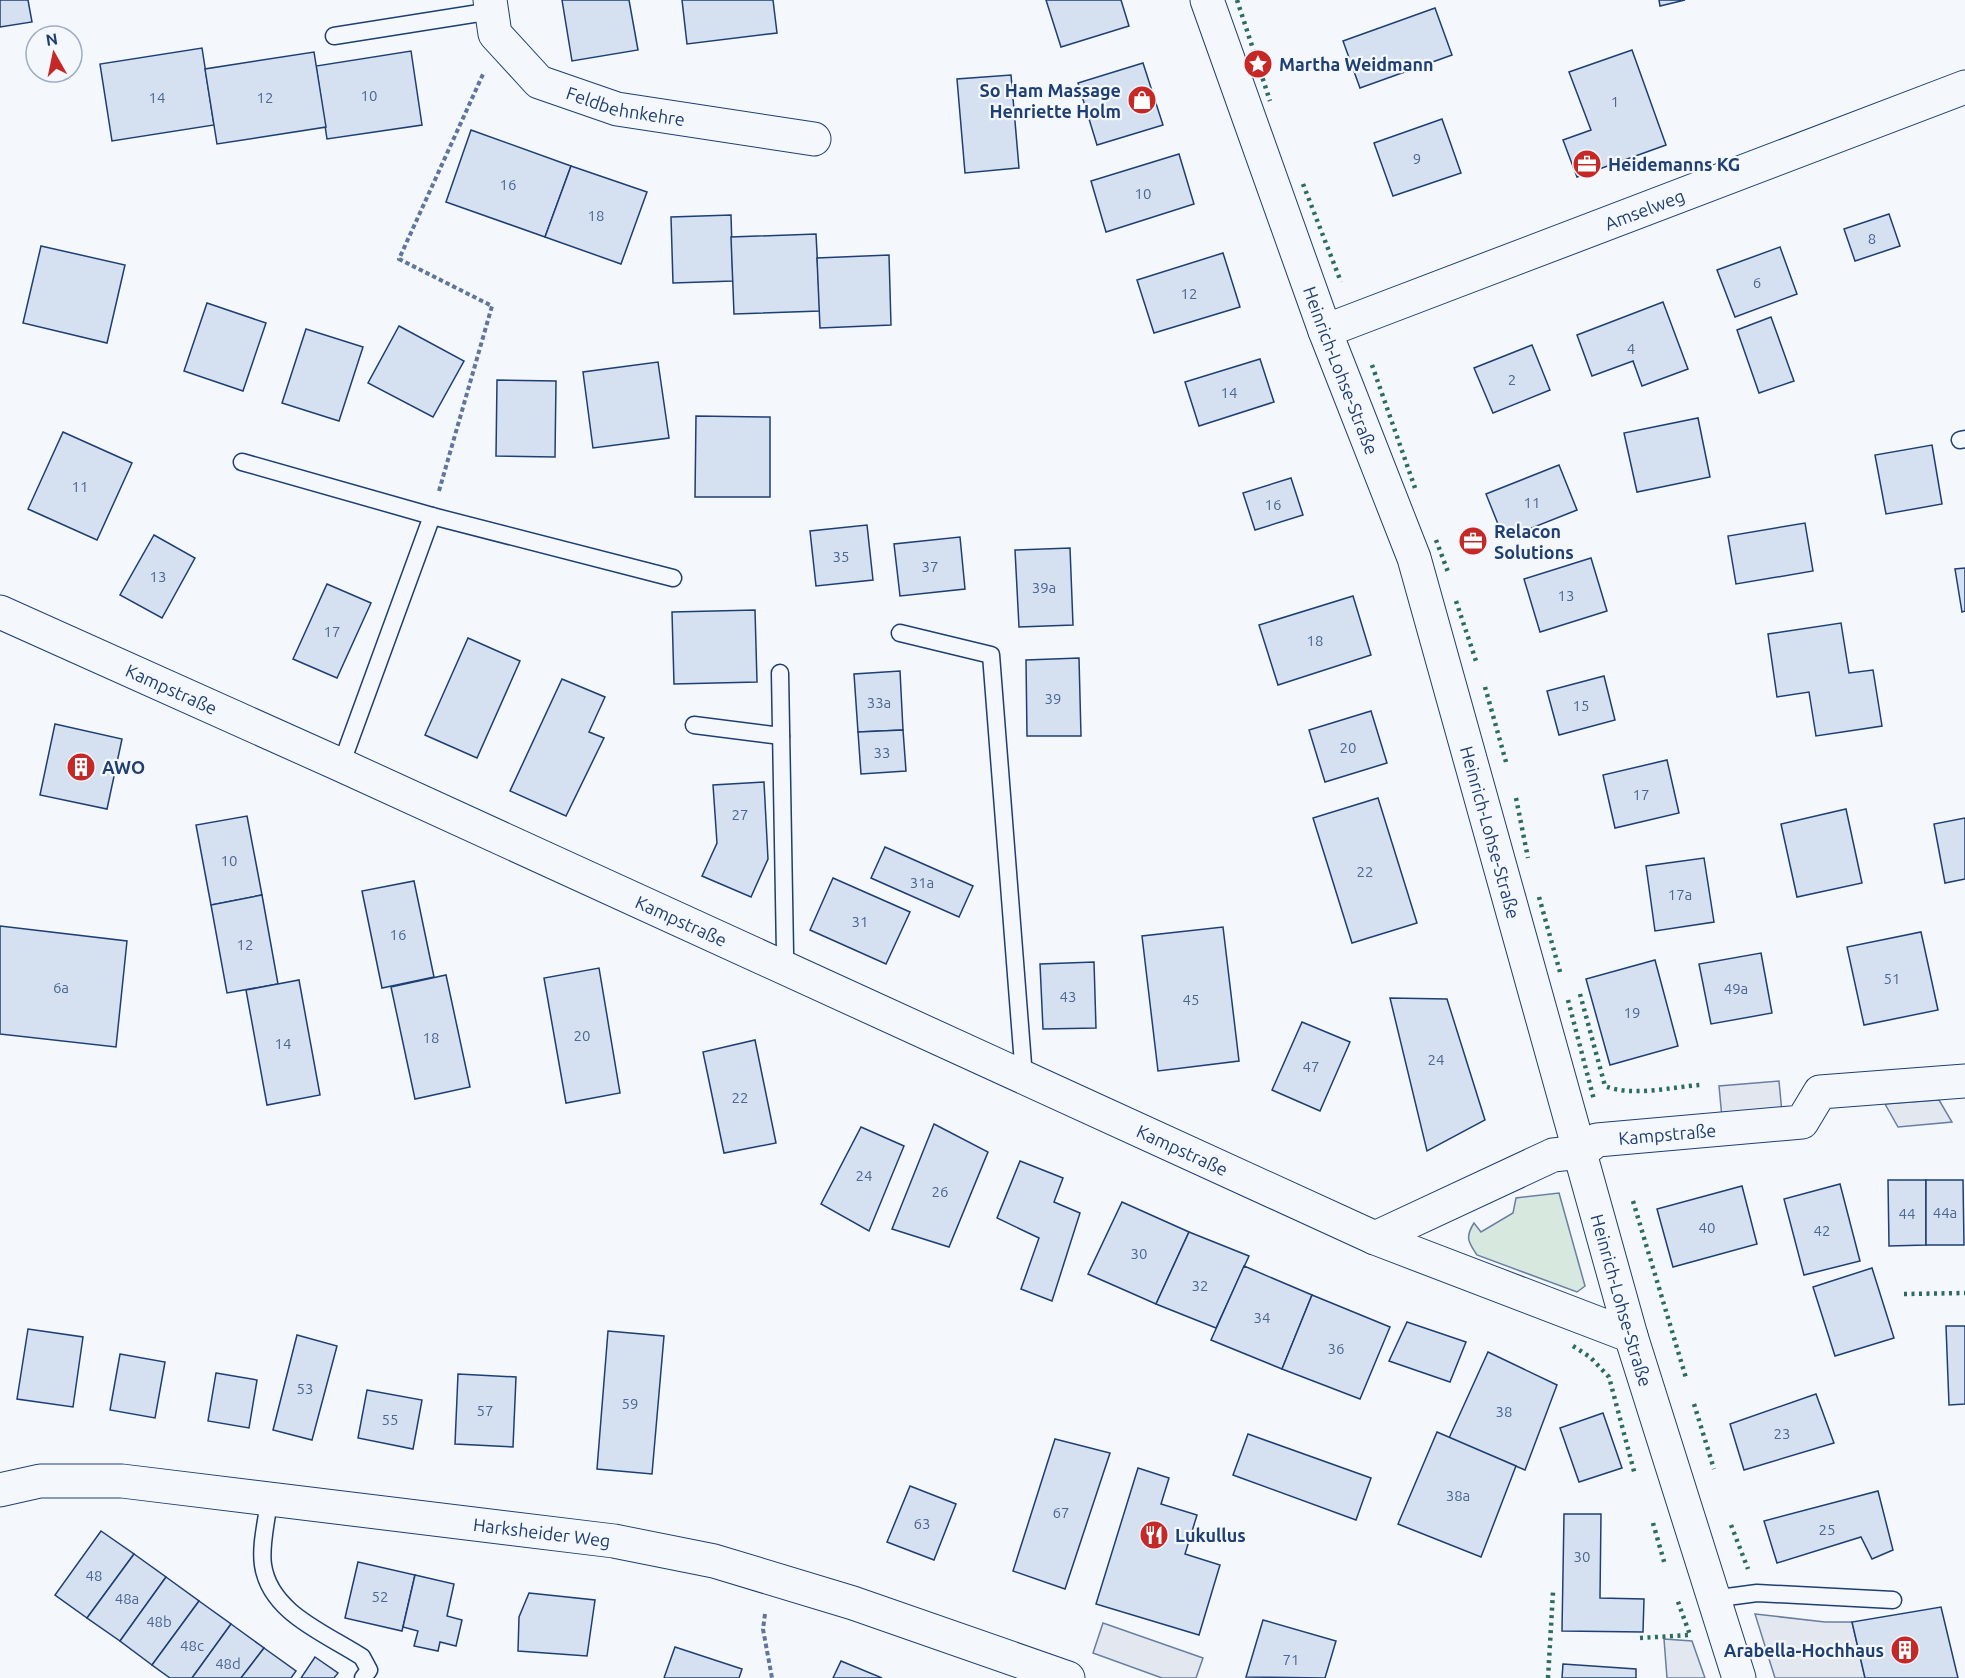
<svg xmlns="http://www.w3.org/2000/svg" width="1965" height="1678" font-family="Ubuntu,sans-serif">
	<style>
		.green { fill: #d7e8df; stroke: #687fa3; stroke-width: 1.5 }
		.parking { fill: #e3e8f0; stroke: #687fa3; stroke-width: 1.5 }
		.building { fill: #d5e0f0; stroke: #1d3f73; stroke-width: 1.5 }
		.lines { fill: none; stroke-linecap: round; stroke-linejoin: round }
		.lane-casing { stroke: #1d3f73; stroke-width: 19 }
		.street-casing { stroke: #1d3f73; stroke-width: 35 }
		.secondary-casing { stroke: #1d3f73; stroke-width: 35 }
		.path { stroke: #5e769c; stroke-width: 4; stroke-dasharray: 4.5 3; stroke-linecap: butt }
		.lane { stroke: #f4f7fb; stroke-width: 16 }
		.street { stroke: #f4f7fb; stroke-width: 33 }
		.secondary { stroke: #f4f7fb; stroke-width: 33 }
		.hedge { stroke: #2c6c60; stroke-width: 4.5; stroke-dasharray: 3 4.5; stroke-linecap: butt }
		.labels { text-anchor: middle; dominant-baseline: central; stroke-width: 4.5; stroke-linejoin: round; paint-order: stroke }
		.number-label { font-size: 15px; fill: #4b6792 }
		.poi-label { font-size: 18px; font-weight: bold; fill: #1d3f73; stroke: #f4f7fb; text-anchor: start }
		.street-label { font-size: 18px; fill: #1d3f73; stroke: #f4f7fb }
	</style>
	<rect width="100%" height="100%" fill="#f4f7fb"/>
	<path class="green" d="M1559,1193L1585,1286L1577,1292L1477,1255C1468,1242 1465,1237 1474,1223L1481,1232L1513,1213L1516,1198Z"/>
	<g class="parking">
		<path d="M1779,1081L1782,1113L1722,1118L1719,1086Z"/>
		<path d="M1939,1100L1952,1122L1898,1127L1885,1104Z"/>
		<path d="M1755,1614L1825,1622H1852L1865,1678H1775Z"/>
		<path d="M1103,1623L1203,1658L1196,1678H1162L1093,1653Z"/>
		<path d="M1664,1639L1692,1641L1705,1678H1667Z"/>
	</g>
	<g class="building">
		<path d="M0,0H28L32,22L0,27Z"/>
		<path d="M562,0H629L638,50L572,61Z"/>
		<path d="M682,0H773L777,33L687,44Z"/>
		<path d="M1046,0H1121L1129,26L1061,47Z"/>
		<path d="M1659,0H1685L1660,6Z"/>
		<path d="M1435,8L1452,55L1360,88L1343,41Z"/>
		<path d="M202,48L214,125L112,141L100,64Z"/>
		<path d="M1632,50L1666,145L1577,177L1563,140L1591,130L1569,72Z"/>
		<path d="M411,51L422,125L327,139L316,66Z"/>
		<path d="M314,52L326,127L217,144L205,69Z"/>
		<path d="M1143,63L1163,125L1097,145L1078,83Z"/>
		<path d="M1011,75L1019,168L965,173L957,79Z"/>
		<path d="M1442,119L1461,173L1393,196L1374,143Z"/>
		<path d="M471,130L571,166L545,237L446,202Z"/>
		<path d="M1179,154L1194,204L1106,232L1091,181Z"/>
		<path d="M571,166L647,192L621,264L545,237Z"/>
		<path d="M1889,214L1900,246L1855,261L1844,229Z"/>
		<path d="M731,215L733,281L673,283L671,217Z"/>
		<path d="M816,234L820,311L734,314L731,237Z"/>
		<path d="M41,246L125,265L107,343L23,323Z"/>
		<path d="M1780,247L1797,294L1735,317L1717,270Z"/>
		<path d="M1223,253L1240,307L1154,333L1137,280Z"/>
		<path d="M889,255L891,325L820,328L817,258Z"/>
		<path d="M1663,302L1688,369L1642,386L1633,361L1592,376L1577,335Z"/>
		<path d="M207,303L266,323L243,391L184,371Z"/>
		<path d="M1771,317L1794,381L1759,393L1737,330Z"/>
		<path d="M399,326L464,361L433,417L368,383Z"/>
		<path d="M306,329L363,347L339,421L282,403Z"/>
		<path d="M1532,345L1550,390L1493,413L1474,368Z"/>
		<path d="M1260,359L1274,402L1199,426L1185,382Z"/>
		<path d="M658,362L669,438L593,448L583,372Z"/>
		<path d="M497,380L556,381L555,457L496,456Z"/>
		<path d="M696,416L770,417V497H695Z"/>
		<path d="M1698,418L1710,477L1637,492L1624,433Z"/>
		<path d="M63,432L132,463L97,540L28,509Z"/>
		<path d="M1932,445L1942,504L1886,514L1875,455Z"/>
		<path d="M1559,465L1577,510L1504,539L1486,494Z"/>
		<path d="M1291,478L1303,515L1255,530L1243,493Z"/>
		<path d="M1805,523L1813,571L1736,584L1728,536Z"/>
		<path d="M867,525L873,580L816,586L810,531Z"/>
		<path d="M154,535L195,558L162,618L120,595Z"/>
		<path d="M960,537L965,589L900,596L894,544Z"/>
		<path d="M1070,548L1073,625L1019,627L1015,550Z"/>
		<path d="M1591,558L1607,611L1540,632L1524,579Z"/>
		<path d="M1965,568V611L1962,612L1955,569Z"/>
		<path d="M327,584L371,603L337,678L293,659Z"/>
		<path d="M1353,596L1371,655L1278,685L1259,625Z"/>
		<path d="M755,610L757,682L674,684L672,612Z"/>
		<path d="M1841,623L1849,673L1873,670L1882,726L1816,736L1809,692L1777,697L1768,634Z"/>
		<path d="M468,638L520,661L477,758L425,735Z"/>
		<path d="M1079,658L1081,736H1027L1026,660Z"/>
		<path d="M900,671L903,730L858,732L854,674Z"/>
		<path d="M1604,676L1615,720L1559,735L1547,691Z"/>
		<path d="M562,679L605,697L589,732L604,738L566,816L510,791Z"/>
		<path d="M1371,711L1387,763L1325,782L1309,730Z"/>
		<path d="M55,724L122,739L107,809L40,795Z"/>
		<path d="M903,730L906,771L861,774L858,732Z"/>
		<path d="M1667,760L1679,813L1615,828L1603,775Z"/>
		<path d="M764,782L768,859L751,897L702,876L717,843L713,785Z"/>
		<path d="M1378,798L1417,923L1352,943L1313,818Z"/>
		<path d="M1846,809L1862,883L1797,897L1781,824Z"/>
		<path d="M247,816L262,895L211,905L196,825Z"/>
		<path d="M1965,818V879L1945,883L1934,824Z"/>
		<path d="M885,847L973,886L959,917L871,878Z"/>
		<path d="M1704,858L1714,922L1655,931L1646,866Z"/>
		<path d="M833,878L910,912L886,964L810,930Z"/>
		<path d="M414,881L434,977L382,988L362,891Z"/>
		<path d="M262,895L278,984L227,993L211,905Z"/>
		<path d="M0,926L127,941L116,1047L0,1034Z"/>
		<path d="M1223,927L1239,1061L1158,1071L1142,936Z"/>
		<path d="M1921,932L1938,1010L1864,1025L1847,947Z"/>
		<path d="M1761,953L1772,1013L1711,1024L1699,964Z"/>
		<path d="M1655,960L1678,1046L1610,1065L1586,979Z"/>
		<path d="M1094,962L1096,1028L1043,1029L1040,964Z"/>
		<path d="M599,968L620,1093L566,1103L544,978Z"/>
		<path d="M446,975L470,1087L415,1099L391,987Z"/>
		<path d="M299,980L320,1095L267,1105L246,990Z"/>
		<path d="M1390,998L1447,999L1485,1120L1427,1151Z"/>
		<path d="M1302,1022L1350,1042L1320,1111L1272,1090Z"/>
		<path d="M755,1040L776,1143L724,1153L703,1052Z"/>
		<path d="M934,1124L988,1152L949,1247L892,1229Z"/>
		<path d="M861,1127L904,1146L869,1231L821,1204Z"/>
		<path d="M1020,1161L1063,1178L1054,1202L1080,1213L1052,1301L1021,1289L1039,1238L997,1218Z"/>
		<path d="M1888,1180H1926V1245L1889,1246Z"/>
		<path d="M1926,1180H1963L1964,1245H1926Z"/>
		<path d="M1840,1184L1860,1261L1804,1275L1784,1199Z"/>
		<path d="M1742,1186L1757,1244L1673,1267L1657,1209Z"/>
		<path d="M1122,1202L1189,1232L1156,1304L1088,1274Z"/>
		<path d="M1189,1232L1249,1256L1216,1328L1156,1304Z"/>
		<path d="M1244,1266L1312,1295L1282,1369L1211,1340Z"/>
		<path d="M1872,1268L1894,1338L1835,1356L1813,1287Z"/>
		<path d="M1312,1295L1390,1327L1360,1399L1282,1369Z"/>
		<path d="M1407,1322L1466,1342L1450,1382L1389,1361Z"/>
		<path d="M1946,1326H1965V1404L1949,1405Z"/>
		<path d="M28,1329L83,1337L73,1407L17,1399Z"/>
		<path d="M608,1331L664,1336L652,1474L597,1469Z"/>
		<path d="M297,1335L337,1346L312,1440L273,1430Z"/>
		<path d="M1488,1352L1557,1385L1525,1470L1449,1438Z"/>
		<path d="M120,1354L165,1362L155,1418L110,1410Z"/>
		<path d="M216,1373L257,1380L249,1428L208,1421Z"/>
		<path d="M458,1374L516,1377L513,1447L455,1444Z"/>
		<path d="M367,1390L422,1400L413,1449L358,1438Z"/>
		<path d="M1816,1394L1834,1443L1744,1470L1730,1424Z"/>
		<path d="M1603,1413L1622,1468L1579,1482L1560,1428Z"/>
		<path d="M1437,1432L1516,1466L1481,1557L1398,1524Z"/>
		<path d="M1248,1434L1371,1478L1356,1520L1233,1475Z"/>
		<path d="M1055,1439L1110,1453L1065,1589L1013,1571Z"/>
		<path d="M1138,1468L1169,1478L1161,1504L1197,1515L1185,1554L1220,1565L1199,1635L1096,1604Z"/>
		<path d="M910,1486L956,1504L934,1560L887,1542Z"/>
		<path d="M1878,1491L1893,1550L1872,1559L1861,1537L1777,1563L1764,1521Z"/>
		<path d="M1564,1514H1601L1600,1598L1644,1599L1643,1632L1562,1631Z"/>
		<path d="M101,1531L134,1554L87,1618L55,1595Z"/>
		<path d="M134,1554L166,1577L120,1641L87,1618Z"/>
		<path d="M358,1562L415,1575L402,1631L345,1618Z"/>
		<path d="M415,1575L454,1584L447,1616L462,1620L456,1646L440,1642L438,1651L414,1646L418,1631L403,1627Z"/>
		<path d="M166,1577L199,1601L152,1665L120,1641Z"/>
		<path d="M529,1593L595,1600L587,1656L518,1651L519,1617Z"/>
		<path d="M199,1601L231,1624L192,1678H170L152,1665Z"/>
		<path d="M1941,1607L1958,1678H1865L1852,1622Z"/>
		<path d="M1263,1620L1336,1641L1325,1678L1246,1677Z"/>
		<path d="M231,1624L264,1648L241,1678H192Z"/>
		<path d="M675,1647L742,1669L739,1678H664Z"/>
		<path d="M264,1648L296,1671L291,1678H241Z"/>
		<path d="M315,1657L338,1673L334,1678H301Z"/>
		<path d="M841,1661L882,1678H833Z"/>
		<path d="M1563,1664L1636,1669V1678H1562Z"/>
	</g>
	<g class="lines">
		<g class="lane-casing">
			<g id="lane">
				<path d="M334,36L492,11"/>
				<path d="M1960,440L1965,439"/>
				<path d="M242,462L432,516L341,765"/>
				<path d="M432,516L673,578"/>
				<path d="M900,633L991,655L1024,1077"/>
				<path d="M780,673L785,953"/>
				<path d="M694,725L781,736"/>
				<path d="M269,1500C267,1520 260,1545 263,1565C270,1613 325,1633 362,1657L369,1670L363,1678"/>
				<path d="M1712,1599L1757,1593L1893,1600"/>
			</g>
		</g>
		<g class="street-casing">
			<g id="street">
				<path id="s1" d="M490,0L495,34L539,82L617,109L814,139"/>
				<path id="s2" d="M1207,0L1325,331L1414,558L1631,1336L1739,1678"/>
				<path id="s3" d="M1325,331L1965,87"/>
				<path id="s4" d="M0,612L341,765L1375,1238L1631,1336"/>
				<path id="s5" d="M1375,1238L1553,1155L1581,1152L1597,1140L1802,1122L1820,1092L1965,1081"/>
			</g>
		</g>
		<g class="secondary-casing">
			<g id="secondary">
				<path id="s6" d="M0,1490L40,1481H122L614,1541L714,1561L853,1603L1068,1678"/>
			</g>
		</g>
		<g class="path">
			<path d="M439,491L492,306L399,259L484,72"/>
			<path d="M765,1614L763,1629L772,1678"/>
		</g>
		<use href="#lane" class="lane"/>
		<use href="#street" class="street"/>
		<use href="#secondary" class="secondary"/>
		<g class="hedge">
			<path d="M1237,0L1270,101"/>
			<path d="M1303,184L1341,282"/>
			<path d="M1372,365L1415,488"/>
			<path d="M1436,540L1448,572"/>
			<path d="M1456,601L1476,661"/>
			<path d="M1485,687L1506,762"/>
			<path d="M1516,798L1528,858"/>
			<path d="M1539,897L1560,972"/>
			<path d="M1580,994L1605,1086C1632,1097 1672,1087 1700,1085"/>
			<path d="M1568,1000L1594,1100"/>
			<path d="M1633,1201L1686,1378"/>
			<path d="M1904,1294L1965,1293"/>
			<path d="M1573,1346L1590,1357L1609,1377L1635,1475"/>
			<path d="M1694,1404L1714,1469"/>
			<path d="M1653,1523L1665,1565"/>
			<path d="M1731,1525L1748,1569"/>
			<path d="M1640,1638L1690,1635L1677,1599"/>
			<path d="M1548,1678L1553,1592"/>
		</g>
	</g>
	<defs>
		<g id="sight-disc" transform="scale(1.5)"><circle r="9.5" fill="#c62828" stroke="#f4f7fb"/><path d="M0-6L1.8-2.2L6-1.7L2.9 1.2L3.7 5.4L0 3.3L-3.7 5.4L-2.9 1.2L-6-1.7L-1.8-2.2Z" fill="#fff"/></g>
		<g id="shop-disc" transform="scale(1.5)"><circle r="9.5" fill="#c62828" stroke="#f4f7fb"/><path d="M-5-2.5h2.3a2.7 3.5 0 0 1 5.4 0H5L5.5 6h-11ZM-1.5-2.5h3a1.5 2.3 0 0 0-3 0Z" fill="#fff"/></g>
		<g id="office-disc" transform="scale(1.5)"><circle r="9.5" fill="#c62828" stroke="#f4f7fb"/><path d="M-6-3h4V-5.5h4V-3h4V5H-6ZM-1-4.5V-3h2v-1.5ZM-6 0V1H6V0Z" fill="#fff"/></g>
		<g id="building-disc" transform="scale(1.5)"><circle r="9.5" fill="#c62828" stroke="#f4f7fb"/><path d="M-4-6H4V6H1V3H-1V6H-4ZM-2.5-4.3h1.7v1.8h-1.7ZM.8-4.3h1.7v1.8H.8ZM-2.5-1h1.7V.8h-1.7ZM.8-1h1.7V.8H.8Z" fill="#fff"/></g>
		<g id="restaurant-disc" transform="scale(1.5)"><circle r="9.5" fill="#c62828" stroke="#f4f7fb"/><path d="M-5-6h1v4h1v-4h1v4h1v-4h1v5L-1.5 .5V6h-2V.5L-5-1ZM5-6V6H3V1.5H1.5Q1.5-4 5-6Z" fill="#fff"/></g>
	</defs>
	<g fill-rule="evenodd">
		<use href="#sight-disc" x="1258" y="64"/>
		<use href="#shop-disc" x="1142" y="100"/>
		<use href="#office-disc" x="1587" y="164"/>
		<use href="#office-disc" x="1473" y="541"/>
		<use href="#building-disc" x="81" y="767"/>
		<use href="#restaurant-disc" x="1154" y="1535"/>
		<use href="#building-disc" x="1905" y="1650"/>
	</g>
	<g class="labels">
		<g class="number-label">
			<text x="369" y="95">10</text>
			<text x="157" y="97">14</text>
			<text x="265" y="97">12</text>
			<text x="1615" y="101">1</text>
			<text x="1417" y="158">9</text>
			<text x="508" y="184">16</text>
			<text x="1143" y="193">10</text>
			<text x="596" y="215">18</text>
			<text x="1872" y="238">8</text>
			<text x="1757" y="282">6</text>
			<text x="1189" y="293">12</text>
			<text x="1631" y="348">4</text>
			<text x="1512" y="379">2</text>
			<text x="1229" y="392">14</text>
			<text x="80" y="486">11</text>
			<text x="1532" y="502">11</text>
			<text x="1273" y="504">16</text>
			<text x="841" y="556">35</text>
			<text x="930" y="566">37</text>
			<text x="158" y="576">13</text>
			<text x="1044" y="587">39a</text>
			<text x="1566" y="595">13</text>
			<text x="332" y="631">17</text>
			<text x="1315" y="640">18</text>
			<text x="1053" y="698">39</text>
			<text x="879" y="702">33a</text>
			<text x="1581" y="705">15</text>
			<text x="1348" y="747">20</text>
			<text x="882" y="752">33</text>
			<text x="1641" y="794">17</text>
			<text x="740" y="814">27</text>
			<text x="229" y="860">10</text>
			<text x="1365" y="871">22</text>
			<text x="922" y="882">31a</text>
			<text x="1680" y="894">17a</text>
			<text x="860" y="921">31</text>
			<text x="398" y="934">16</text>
			<text x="245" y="944">12</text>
			<text x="1892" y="978">51</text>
			<text x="61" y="987">6a</text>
			<text x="1736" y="988">49a</text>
			<text x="1068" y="996">43</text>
			<text x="1191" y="999">45</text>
			<text x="1632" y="1012">19</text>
			<text x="582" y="1035">20</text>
			<text x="431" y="1037">18</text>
			<text x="283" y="1043">14</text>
			<text x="1436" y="1059">24</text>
			<text x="1311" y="1066">47</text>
			<text x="740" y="1097">22</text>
			<text x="864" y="1175">24</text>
			<text x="940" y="1191">26</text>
			<text x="1945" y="1212">44a</text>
			<text x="1907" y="1213">44</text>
			<text x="1707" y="1227">40</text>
			<text x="1822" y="1230">42</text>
			<text x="1139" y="1253">30</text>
			<text x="1200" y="1285">32</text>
			<text x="1262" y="1317">34</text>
			<text x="1336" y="1348">36</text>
			<text x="305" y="1388">53</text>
			<text x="630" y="1403">59</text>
			<text x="485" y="1410">57</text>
			<text x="1504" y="1411">38</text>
			<text x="390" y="1419">55</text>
			<text x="1782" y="1433">23</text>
			<text x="1458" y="1495">38a</text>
			<text x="1061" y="1512">67</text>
			<text x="922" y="1523">63</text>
			<text x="1827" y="1529">25</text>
			<text x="1582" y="1556">30</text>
			<text x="94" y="1575">48</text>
			<text x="380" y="1596">52</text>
			<text x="127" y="1598">48a</text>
			<text x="159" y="1621">48b</text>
			<text x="192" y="1645">48c</text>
			<text x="1291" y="1659">71</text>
			<text x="228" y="1663">48d</text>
		</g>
		<g class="poi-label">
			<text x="1279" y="64">Martha Weidmann</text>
			<text x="1121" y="90" text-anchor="end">So Ham Massage<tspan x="1121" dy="21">Henriette Holm</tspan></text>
			<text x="1608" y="164">Heidemanns KG</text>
			<text x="1494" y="531">Relacon<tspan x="1494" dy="21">Solutions</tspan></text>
			<text x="102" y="767">AWO</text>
			<text x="1175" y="1535">Lukullus</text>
			<text x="1884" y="1650" text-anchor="end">Arabella-Hochhaus</text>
		</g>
		<g class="street-label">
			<text stroke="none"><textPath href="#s1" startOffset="190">Feldbehnkehre</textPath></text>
			<text stroke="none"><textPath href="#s3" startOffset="342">Amselweg</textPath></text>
			<text stroke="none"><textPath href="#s2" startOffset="394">Heinrich-Lohse-Straße</textPath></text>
			<text stroke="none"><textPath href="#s4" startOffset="188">Kampstraße</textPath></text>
			<text stroke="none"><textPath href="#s2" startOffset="880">Heinrich-Lohse-Straße</textPath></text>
			<text stroke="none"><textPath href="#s4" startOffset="748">Kampstraße</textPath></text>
			<text stroke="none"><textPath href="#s5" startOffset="315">Kampstraße</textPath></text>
			<text stroke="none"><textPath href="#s4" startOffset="1299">Kampstraße</textPath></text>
			<text stroke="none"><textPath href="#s2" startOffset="1366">Heinrich-Lohse-Straße</textPath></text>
			<text stroke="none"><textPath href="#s6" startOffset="546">Harksheider Weg</textPath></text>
		</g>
	</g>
	<g transform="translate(54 54) rotate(351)"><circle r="28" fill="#f4f7fb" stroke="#9eadc5" stroke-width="1.5"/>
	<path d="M0-4.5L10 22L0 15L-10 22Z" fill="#c62828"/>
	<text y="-9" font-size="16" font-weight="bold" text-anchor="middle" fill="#1d3f73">N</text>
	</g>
</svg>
